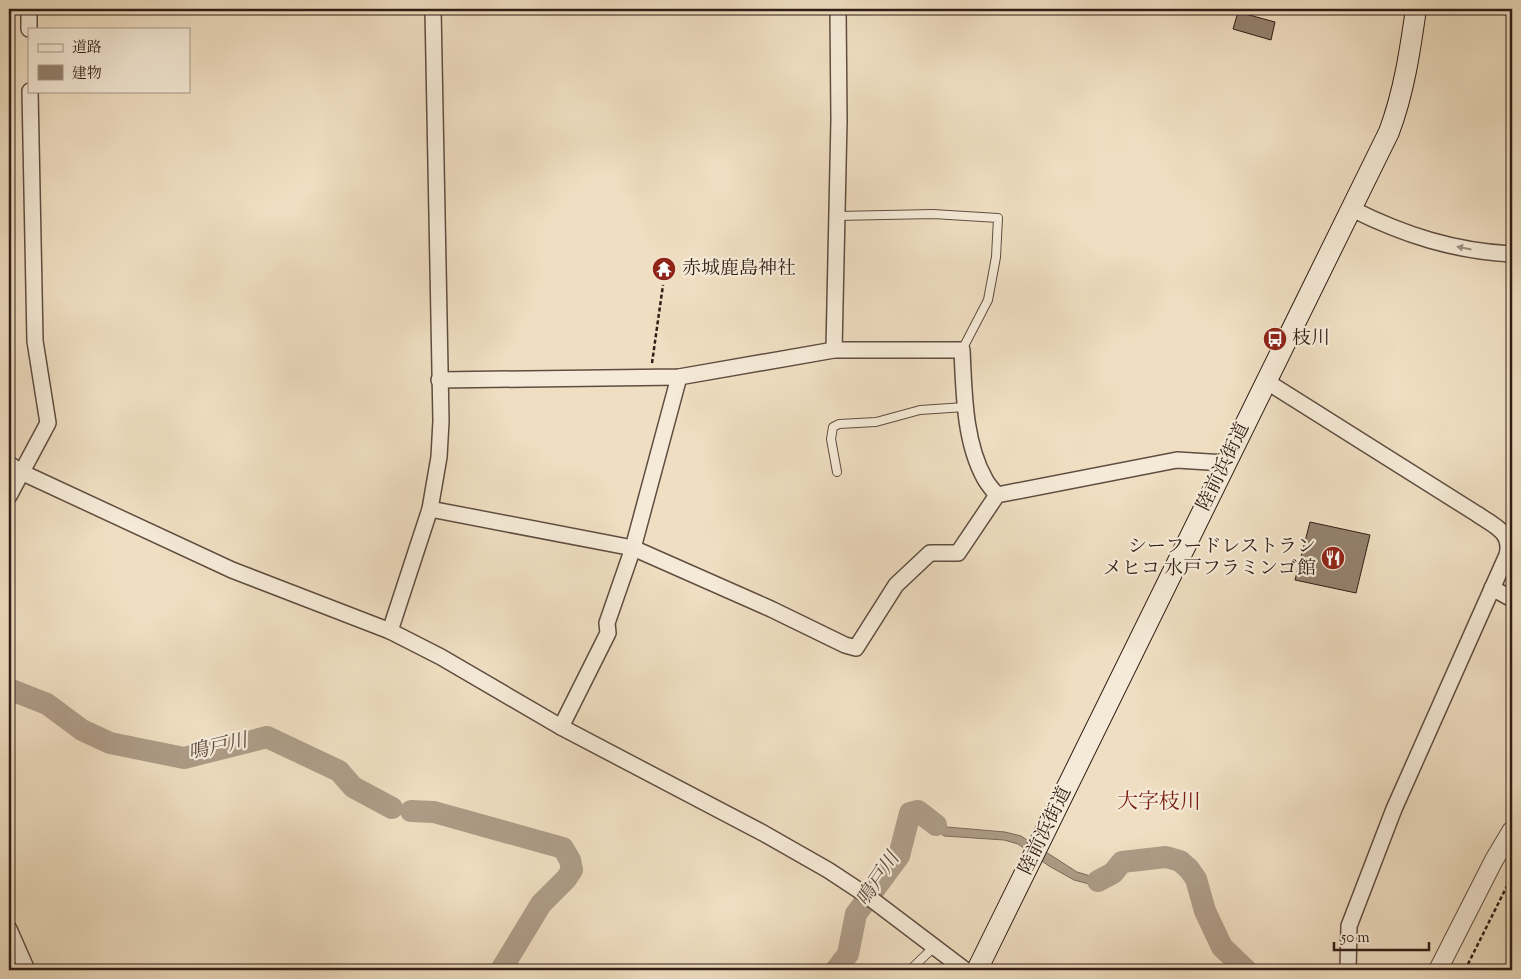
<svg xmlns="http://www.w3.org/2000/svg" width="1521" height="979" font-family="'Sorts Mill Goudy','Noto Serif JP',serif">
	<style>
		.water { fill: #ae9c87; stroke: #7c695a }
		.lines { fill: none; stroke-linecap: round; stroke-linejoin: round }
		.river { stroke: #ae9c87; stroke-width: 22 }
		.building { fill: #94816f; stroke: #311d16 }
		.service-casing { stroke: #604d41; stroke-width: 10 }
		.minor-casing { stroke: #604d41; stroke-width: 18 }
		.tertiary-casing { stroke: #604d41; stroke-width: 20 }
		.secondary-casing { stroke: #311d16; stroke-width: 22 }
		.path { stroke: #311d16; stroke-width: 2.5; stroke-dasharray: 4 2.5; stroke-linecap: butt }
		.service { stroke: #f5ead7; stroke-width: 8 }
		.minor { stroke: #f5ead7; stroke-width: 15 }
		.tertiary { stroke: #f5ead7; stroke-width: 18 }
		.secondary { stroke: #f5ead7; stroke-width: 20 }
		.oneway { fill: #9d8e80 }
		.labels { text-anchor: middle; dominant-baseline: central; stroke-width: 4.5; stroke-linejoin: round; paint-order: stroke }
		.poi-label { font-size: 19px; fill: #311d16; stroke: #f5ead7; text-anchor: start }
		.street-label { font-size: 19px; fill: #311d16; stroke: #f5ead7 }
		.water-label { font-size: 20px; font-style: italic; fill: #5d493e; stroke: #f5ead7 }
		.quarter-label { font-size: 21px; fill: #7a1f14; stroke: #f5ead7 }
	</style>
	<rect width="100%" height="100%" fill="#efdec1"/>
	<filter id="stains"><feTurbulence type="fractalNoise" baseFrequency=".004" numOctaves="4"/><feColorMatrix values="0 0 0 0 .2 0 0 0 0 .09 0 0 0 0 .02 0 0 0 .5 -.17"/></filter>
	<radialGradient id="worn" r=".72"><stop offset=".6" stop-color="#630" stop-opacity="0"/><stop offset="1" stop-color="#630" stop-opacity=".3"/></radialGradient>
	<path class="water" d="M919,807L947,827L1005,832L1021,836L1077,872L1097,878L1111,870L1120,859L1124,865L1115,875L1097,886L1074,880L1049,866L1018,844L1004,840L944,836L918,815L912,816L907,810Z"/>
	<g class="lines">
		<g class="river">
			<path d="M9,689L47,704L82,730L110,743L184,758L267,737L339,771L353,787L392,808"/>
			<path d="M411,811L434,812L563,848L570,860L572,870L566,879L541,904L501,970"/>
			<path d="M1098,881L1113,873L1122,862L1166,857L1180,861L1189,869L1196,879L1205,911L1222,947L1246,970"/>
			<path d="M836,970L848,954L856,914L899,856L910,813L918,811L936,825"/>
		</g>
	</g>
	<g class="building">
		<path d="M1238,12L1275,22L1271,40L1233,29Z"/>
		<path d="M1310,522L1370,535L1356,593L1295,580Z"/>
	</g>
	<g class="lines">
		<g class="service-casing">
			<g id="service">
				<path d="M837,216L933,214L998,218L996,257L988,300L962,350"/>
				<path d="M837,472L831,439L833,427L839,424L876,422L920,410L965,407"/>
				<path d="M910,970L934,947"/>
			</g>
		</g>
		<g class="minor-casing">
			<g id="minor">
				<path d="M29,9V29"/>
				<path d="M1352,209C1404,235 1454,251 1512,254"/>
				<path d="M834,350L839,120L838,9"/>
				<path d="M439,380L679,377L834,350H962C964,391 964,442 985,479C988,485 993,490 997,495"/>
				<path d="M1266,381L1477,514C1493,525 1513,532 1507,555L1394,809L1349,926L1348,970"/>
				<path d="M9,464L21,472L232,570L390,631L441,657L561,727L763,833L828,870L866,895L965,970"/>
				<path d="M9,496L48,423L35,341L30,91"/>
				<path d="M430,509L633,548L771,609L845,645L856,648L896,585L930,553H958L997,495L1177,460L1225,463"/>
				<path d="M1492,588L1512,599"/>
				<path d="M390,631L430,509L439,457L441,421L433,9"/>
				<path d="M561,727L608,633L607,623L633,548L679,377"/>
				<path d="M9,929L27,970"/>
			</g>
		</g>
		<g class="tertiary-casing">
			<path id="tertiary" d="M1438,970L1494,860L1512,830"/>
		</g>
		<g class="secondary-casing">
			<path id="secondary" d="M977,970L1389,132C1404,92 1410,51 1416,9"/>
		</g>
		<g class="path">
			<path d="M652,363L663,285"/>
			<path d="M1465,970L1512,876"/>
		</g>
		<use href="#service" class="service"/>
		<use href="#minor" class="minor"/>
		<use href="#tertiary" class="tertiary"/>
		<use href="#secondary" class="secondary"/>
	</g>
	<defs><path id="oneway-solid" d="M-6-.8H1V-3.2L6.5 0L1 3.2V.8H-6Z" transform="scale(1.25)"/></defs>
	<use class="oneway" href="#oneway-solid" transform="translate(1464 248) rotate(-169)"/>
	<defs>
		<g id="temple-disc" transform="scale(1.25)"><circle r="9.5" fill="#8f2418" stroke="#f5ead7"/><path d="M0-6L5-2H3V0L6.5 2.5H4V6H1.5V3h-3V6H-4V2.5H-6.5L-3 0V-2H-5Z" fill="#fff"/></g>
		<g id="bus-disc" transform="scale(1.25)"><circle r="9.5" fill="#8f2418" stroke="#f5ead7"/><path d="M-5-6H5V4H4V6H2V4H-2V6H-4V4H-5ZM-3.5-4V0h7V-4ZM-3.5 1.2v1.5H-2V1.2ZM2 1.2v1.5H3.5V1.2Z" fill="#fff"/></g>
		<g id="restaurant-disc" transform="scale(1.25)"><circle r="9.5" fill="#8f2418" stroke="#f5ead7"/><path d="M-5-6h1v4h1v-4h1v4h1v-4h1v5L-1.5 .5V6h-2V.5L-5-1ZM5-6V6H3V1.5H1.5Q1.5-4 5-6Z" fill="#fff"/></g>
	</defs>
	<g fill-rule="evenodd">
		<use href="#temple-disc" x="664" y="269"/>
		<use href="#bus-disc" x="1275" y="339"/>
		<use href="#restaurant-disc" x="1333" y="558"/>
	</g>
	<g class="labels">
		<g class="poi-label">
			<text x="682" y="269">赤城鹿島神社</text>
			<text x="1292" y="339">枝川</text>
			<text x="1316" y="547" text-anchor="end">シーフードレストラン<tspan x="1316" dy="22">メヒコ 水戸フラミンゴ館</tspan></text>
		</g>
		<g class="street-label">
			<text transform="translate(1224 467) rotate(-64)">陸前浜街道</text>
			<text transform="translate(1046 831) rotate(-64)">陸前浜街道</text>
		</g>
		<g class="water-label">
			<text transform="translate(218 748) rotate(-13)">鳴戸川</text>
			<text transform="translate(879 880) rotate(-56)">鳴戸川</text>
		</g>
		<g class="quarter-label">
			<text x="1159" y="803">大字枝川</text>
		</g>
	</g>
	<rect width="1521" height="979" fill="none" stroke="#efdec1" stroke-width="30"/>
	<rect x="10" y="10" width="1501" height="959" fill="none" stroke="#311d16" stroke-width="2.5"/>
	<rect x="15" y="15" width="1491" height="949" fill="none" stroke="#311d16"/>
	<rect x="28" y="28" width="162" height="65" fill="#f5ead7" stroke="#a7988a"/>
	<rect x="38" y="44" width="25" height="8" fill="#f5ead7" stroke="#a7988a"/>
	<text x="72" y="52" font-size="15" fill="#311d16">道路</text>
	<rect x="38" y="65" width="25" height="15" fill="#94816f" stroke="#a7988a"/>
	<text x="72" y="78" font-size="15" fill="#311d16">建物</text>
	<path d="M1334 942v8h95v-8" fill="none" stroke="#311d16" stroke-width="2.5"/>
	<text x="1341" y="942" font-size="15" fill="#311d16" stroke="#f5ead7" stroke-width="4" paint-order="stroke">50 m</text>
	<rect width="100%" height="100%" filter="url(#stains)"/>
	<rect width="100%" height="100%" fill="url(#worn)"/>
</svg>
